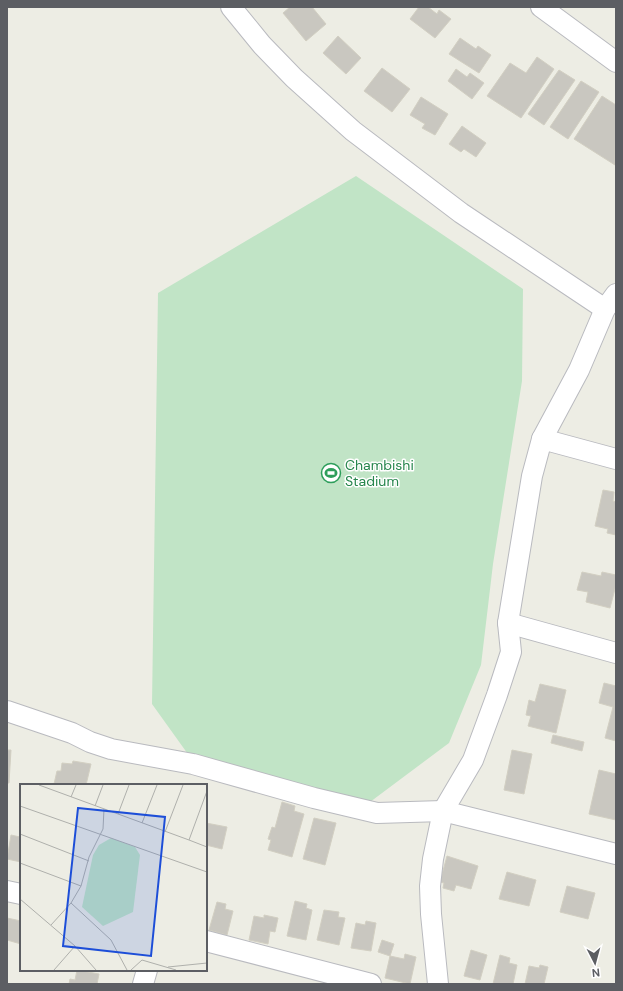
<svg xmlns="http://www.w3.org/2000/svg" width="623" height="991" font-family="'DM Sans',sans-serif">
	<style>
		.green { fill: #c1e4c6 }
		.building { fill: #c9c7c0; stroke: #d2cfc2 }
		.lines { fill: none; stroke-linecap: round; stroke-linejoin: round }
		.street-casing { stroke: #b9babf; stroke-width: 22 }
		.street { stroke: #fff; stroke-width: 20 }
		.labels { text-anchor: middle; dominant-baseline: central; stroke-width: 3; stroke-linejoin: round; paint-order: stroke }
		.leisure-label { font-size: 14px; fill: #27864d; stroke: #fff; text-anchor: start }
		.inset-road { fill: none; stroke: #afb0ac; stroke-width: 1 }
		.view { fill: #1d4ed8; fill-opacity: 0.15; stroke: #1d4ed8; stroke-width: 2 }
		.inset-edge { fill: none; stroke: #5c5e63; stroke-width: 2 }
	</style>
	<rect width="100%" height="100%" fill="#edede4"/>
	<path class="green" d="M356,176L523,289L522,381L493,564L481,665L449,743L366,805L190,757L152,704L158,293Z"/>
	<g class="building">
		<path d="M290,7H312L326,24L306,41L283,13Z"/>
		<path d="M419,7H428L437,14L439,10L451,19L435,38L410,19Z"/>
		<path d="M338,36L361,58L346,74L323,53Z"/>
		<path d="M460,38L476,49L478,46L491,55L479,73L449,54Z"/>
		<path d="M537,57L554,69L521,118L487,96L510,63L526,73Z"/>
		<path d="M382,68L410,89L392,112L364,91Z"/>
		<path d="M456,69L467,77L470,73L484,83L472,99L448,81Z"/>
		<path d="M559,70L575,80L544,125L528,114Z"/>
		<path d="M581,81L599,92L568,139L550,127Z"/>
		<path d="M602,96L616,105L615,165L574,139Z"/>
		<path d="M421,97L448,114L435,135L422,128L425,124L410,115Z"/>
		<path d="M462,126L486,143L476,157L464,149L461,152L449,144Z"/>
		<path d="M603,490L614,492L613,501L616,502V535L607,533L608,529L595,526Z"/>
		<path d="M582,572L601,576L602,572L616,575V585L610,608L586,602L588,592L577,590Z"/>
		<path d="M604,683L616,686V741L605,738L613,707L599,703Z"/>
		<path d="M540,684L566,690L556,733L528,726L531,716L526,715L529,700L535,702Z"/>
		<path d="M553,735L584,742L582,751L551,743Z"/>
		<path d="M7,750H11L9,783H7Z"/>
		<path d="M512,750L532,754L524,794L504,790Z"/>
		<path d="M73,761L91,764L86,785L54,784L57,771H61L62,763L72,764Z"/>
		<path d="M599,770L616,774V820L589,814Z"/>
		<path d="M282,802L295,806L294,811L304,814L292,857L268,850L271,840L268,839L272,827L275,828Z"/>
		<path d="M314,818L336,823L325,865L303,859Z"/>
		<path d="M206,823L227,827L222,849L206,845Z"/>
		<path d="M21,834V862L7,859L11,835L20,837Z"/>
		<path d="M447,856L478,866L471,889L456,885L454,891L443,888L444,883L440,882Z"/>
		<path d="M507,872L536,880L529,906L499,899Z"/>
		<path d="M567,886L595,893L588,919L560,912Z"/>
		<path d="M295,901L307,904L306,908L312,910L306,940L287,936Z"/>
		<path d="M217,902L226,904L225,909L233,911L227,935L209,930Z"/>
		<path d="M324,910L339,912L338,917L345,918L339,945L317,940Z"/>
		<path d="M264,915L278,918L275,932L270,931L268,944L249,940L254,916L264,918Z"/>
		<path d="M7,918L21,921V944L7,940Z"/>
		<path d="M366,921L376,923L371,951L351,948L356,923L365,925Z"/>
		<path d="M382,940L394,944L390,956L378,952Z"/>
		<path d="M471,950L487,955L480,980L464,976Z"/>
		<path d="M405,954L416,957L410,984L385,978L390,956L404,959Z"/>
		<path d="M500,955L510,958L509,963L517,965L513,984H493Z"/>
		<path d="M540,965L548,967L544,984H525L529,966L539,968Z"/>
		<path d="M77,970L99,974L97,984H69L70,979L75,980Z"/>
	</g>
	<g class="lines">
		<g class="street-casing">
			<g id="street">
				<path d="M231,7L262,45L294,78L353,131L461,213L605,309"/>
				<path d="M541,7L616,62"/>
				<path d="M542,439L616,459"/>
				<path d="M508,623L616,653"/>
				<path d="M7,711L72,733L90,742L111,749L193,764L314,798L377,813L443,811L616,854"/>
				<path d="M7,891L21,894"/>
				<path d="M206,941L371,984"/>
				<path d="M143,984L147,970"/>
				<path d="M438,984L431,914L430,886L433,859L443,811L473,760L497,695L511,652L508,623L532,476L542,439L579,370L605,309L616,294"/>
			</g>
		</g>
		<use href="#street" class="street"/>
	</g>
	<defs>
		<g id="stadium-ring" transform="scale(1)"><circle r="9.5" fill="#fff" stroke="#2e9e5b" stroke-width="1.5"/><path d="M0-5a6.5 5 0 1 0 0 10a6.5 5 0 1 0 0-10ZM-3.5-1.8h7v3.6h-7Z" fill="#2e9e5b"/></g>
	</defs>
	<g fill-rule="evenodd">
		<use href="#stadium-ring" x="331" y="473"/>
	</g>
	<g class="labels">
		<g class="leisure-label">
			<text x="345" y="465">Chambishi<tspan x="345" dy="16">Stadium</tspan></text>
		</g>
	</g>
	<g transform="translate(20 784)">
		<rect width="187" height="187" fill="#edede4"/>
		<path d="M91,54L115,63L120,71L113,128L83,142L62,123L73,71L79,61Z" fill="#c1e4c6"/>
		<path class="inset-road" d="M19,1L169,56L187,7M51,13L56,1M0,22L187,88M75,22L83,1M98,30L109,1M122,39L137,1M145,48L163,1M0,50L69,77M169,56L187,63M0,79L61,102M0,115L55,162L76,186M51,119L91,156L107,186M31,141L51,119L61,102L69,73L83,45L84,25M148,183L187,179M34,186L55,162M111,186L122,176L156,186"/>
		<path class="view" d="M58,24L145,33L131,172L43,162Z"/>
		<rect width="187" height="187" class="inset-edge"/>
	</g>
	<rect width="623" height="991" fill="none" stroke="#5c5e63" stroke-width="16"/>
	<g transform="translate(595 963) rotate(174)" stroke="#ffffff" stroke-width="3" paint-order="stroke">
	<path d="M0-3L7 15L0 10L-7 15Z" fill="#5c5e63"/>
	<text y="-6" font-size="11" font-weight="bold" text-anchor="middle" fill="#5c5e63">N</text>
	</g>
</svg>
